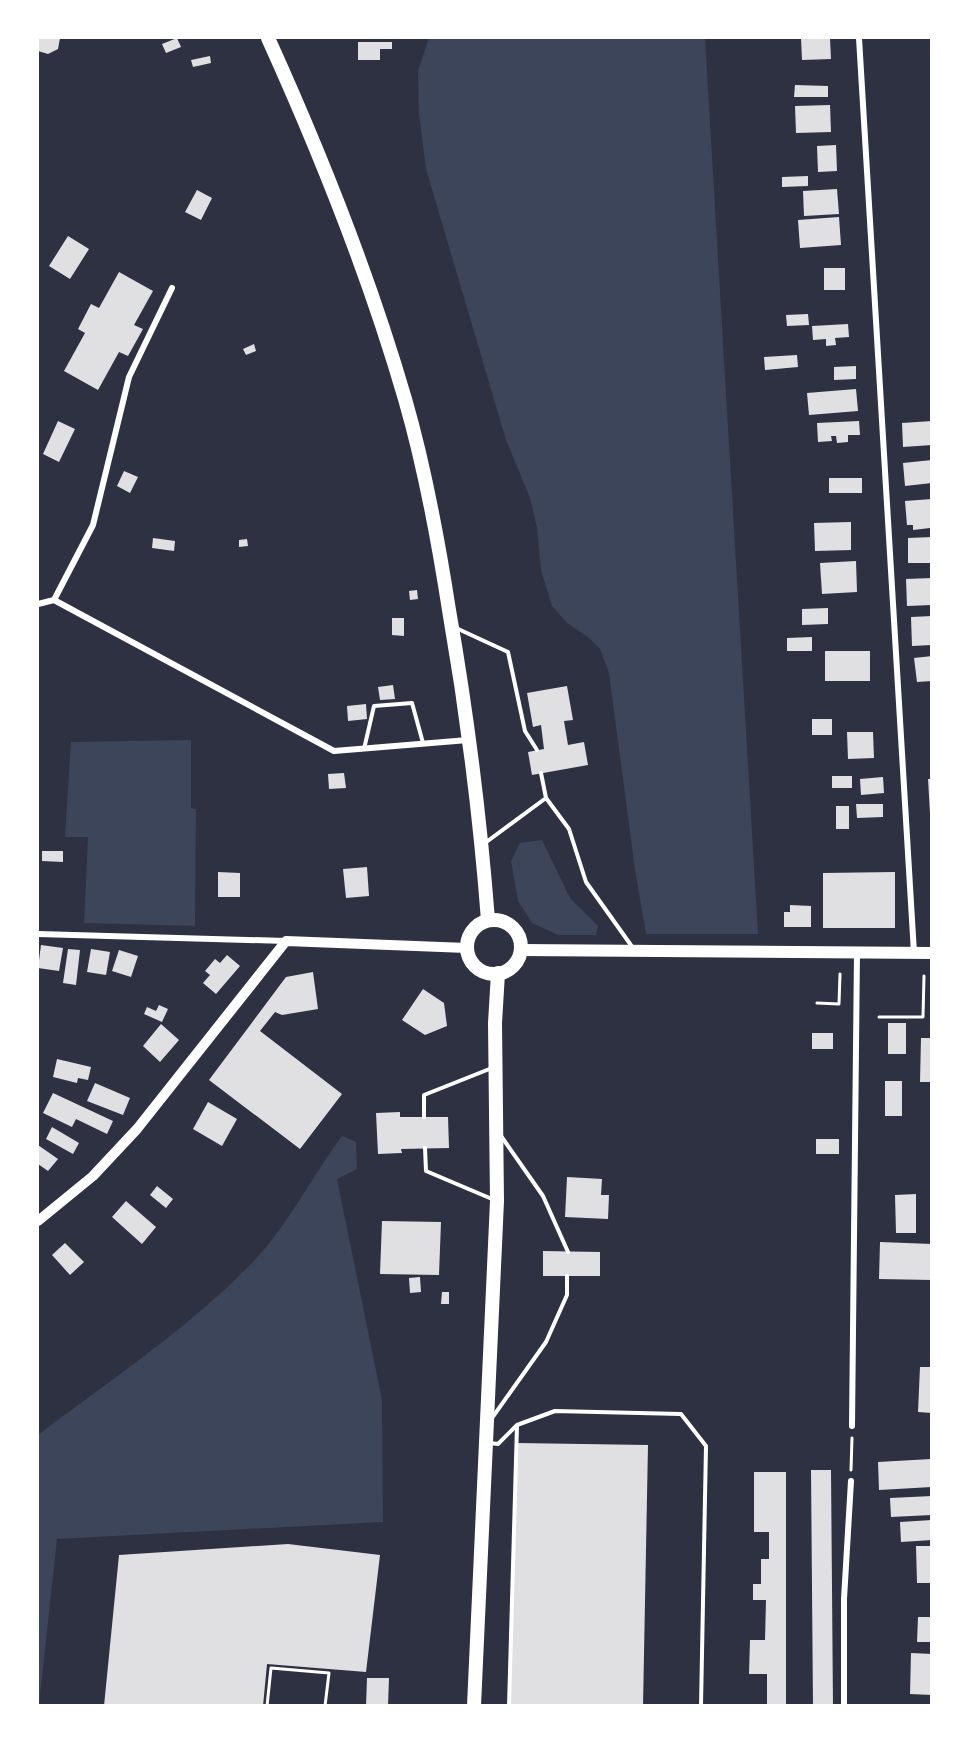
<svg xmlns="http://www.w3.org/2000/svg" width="969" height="1743" font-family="'Sofia Sans Condensed',sans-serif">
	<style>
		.green { fill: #3c4559 }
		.building { fill: #e0e0e3 }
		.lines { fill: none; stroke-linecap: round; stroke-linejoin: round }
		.path { stroke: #fff; stroke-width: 3 }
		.service { stroke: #fff; stroke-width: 4 }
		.minor { stroke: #fff; stroke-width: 6 }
		.tertiary { stroke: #fff; stroke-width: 10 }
		.primary { stroke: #fff; stroke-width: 12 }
		.trunk { stroke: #fff; stroke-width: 14 }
	</style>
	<rect width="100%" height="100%" fill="#2d3142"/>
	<g class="green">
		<path d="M429,38H705L758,934H646L635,870L609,673L600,649L588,637L567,623L552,606L541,570L537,528L530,498L506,440L426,169L419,114L418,71Z"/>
		<path d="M191,740V808L196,809L195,926L84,923L88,837H65L71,742Z"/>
		<path d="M542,840L570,898L598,926L596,935H558L532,923L518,901L511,861L520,843Z"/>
		<path d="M342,1136L356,1142L357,1169L337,1179L382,1400L383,1522L57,1539L39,1705H38V1435C109,1381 186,1330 249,1266C286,1229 311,1178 342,1136Z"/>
	</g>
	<g class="building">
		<path d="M38,38H60L58,49L48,54L38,51Z"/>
		<path d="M177,38L181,47L166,53L162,44Z"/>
		<path d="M801,38H830L831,59L802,60Z"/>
		<path d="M358,42H392V49H380V60H358Z"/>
		<path d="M210,56L211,63L193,67L191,60Z"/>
		<path d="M795,85L828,86V97H794Z"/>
		<path d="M830,105L831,132L796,133L795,106Z"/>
		<path d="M836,145L837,171L818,172L817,146Z"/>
		<path d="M808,176V186L782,187V177Z"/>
		<path d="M837,189L839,214L804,216L803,191Z"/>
		<path d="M197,190L212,198L201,220L185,212Z"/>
		<path d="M839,217L841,245L800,248L798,220Z"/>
		<path d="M68,236L89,249L70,279L49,266Z"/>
		<rect x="824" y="268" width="21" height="22"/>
		<path d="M119,272L153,291L134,325L143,329L128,356L119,352L98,390L64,371L85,333L78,329L91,304L99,308Z"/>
		<path d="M808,314L809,325L787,326L786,315Z"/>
		<path d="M848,324L849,337L835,338L836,345L826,346V339L813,340L812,326Z"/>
		<path d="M254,344L256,351L246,355L243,349Z"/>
		<path d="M797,355L798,367L765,370L764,357Z"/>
		<path d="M856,366V379L834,380V367Z"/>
		<path d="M856,389L858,411L809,415L807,393Z"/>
		<path d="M58,421L75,429L59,462L43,454Z"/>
		<path d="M859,421L860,435H848V442L837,443L836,436H831L832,441L818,442L817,423Z"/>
		<path d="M932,421V445L903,447L902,423Z"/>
		<path d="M932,460V483L905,486L903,463Z"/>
		<path d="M124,471L138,477L130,493L117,486Z"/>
		<rect x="829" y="478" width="33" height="15"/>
		<path d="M932,499L930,528L913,530V525H907L905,501Z"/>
		<path d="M851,522V550L815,551L814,523Z"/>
		<path d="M932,537V563H908V538Z"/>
		<path d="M153,538L175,541L174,551L152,548Z"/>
		<path d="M247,539L248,546L239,547V540Z"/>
		<path d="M856,561L857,592L822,594L820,563Z"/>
		<path d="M932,578V605L907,606L906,579Z"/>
		<path d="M417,590L418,599L410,600L409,591Z"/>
		<path d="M828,608V624L802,625V609Z"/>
		<path d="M932,616V645L912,646L911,617Z"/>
		<path d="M392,618H404V636L392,635Z"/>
		<path d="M812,637V651H787V638Z"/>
		<rect x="825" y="651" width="45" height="30"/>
		<path d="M932,656V681L917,682L914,658Z"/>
		<path d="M393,685L395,699L380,700L378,687Z"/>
		<path d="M567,686L573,720L564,721L568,745L584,742L588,765L532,775L528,752L544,749L541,725L533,727L527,693Z"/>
		<path d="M366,704L367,719L348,721L347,706Z"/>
		<rect x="812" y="719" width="20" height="16"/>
		<path d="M847,732H873L874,758L848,759Z"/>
		<path d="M344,773L346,788L329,789L328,774Z"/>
		<rect x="832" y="776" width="20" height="12"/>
		<path d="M883,777L884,793L861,795L860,779Z"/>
		<path d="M928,779H932V812L930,813Z"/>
		<path d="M856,804H883V817L857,818Z"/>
		<rect x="836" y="806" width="13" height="23"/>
		<path d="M42,851H63V862L42,861Z"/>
		<path d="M367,867L369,896L346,898L343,869Z"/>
		<path d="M218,872L240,873V897H218Z"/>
		<path d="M895,872V928H823V873Z"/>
		<path d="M790,905L811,906V927H784V912H790Z"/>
		<path d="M41,945L63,948L59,971L38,968Z"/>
		<path d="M68,949L80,950L76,985L63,983Z"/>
		<path d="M91,949L110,952L106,975L87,972Z"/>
		<path d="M119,950L138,956L131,977L112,971Z"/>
		<path d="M227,955L240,966L216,994L203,983L210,975L205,971L215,959L220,963Z"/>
		<path d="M313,972L318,1009L282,1015L275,1012L260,1031L342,1094L300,1149L209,1080L286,977Z"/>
		<path d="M423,989L444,1003L447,1026L425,1035L402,1020Z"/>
		<path d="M159,1005L168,1009L162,1022L144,1014L147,1007L156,1011Z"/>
		<rect x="888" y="1023" width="18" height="31"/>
		<path d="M161,1024L179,1040L160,1062L143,1046Z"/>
		<rect x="812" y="1033" width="21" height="16"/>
		<path d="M921,1038H932V1082H920Z"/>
		<path d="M57,1059L91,1067L88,1080L78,1078L77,1083L53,1077Z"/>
		<rect x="885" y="1081" width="17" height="35"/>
		<path d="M95,1083L130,1098L123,1115L87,1101Z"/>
		<path d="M53,1093L113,1121L107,1134L76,1119L72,1127L43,1113Z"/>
		<path d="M208,1102L237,1119L222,1146L193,1129Z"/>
		<path d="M400,1112V1117H448L449,1148L401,1149L402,1153L378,1154L376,1113Z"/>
		<path d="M52,1127L79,1143L73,1154L46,1139Z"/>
		<rect x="816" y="1139" width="23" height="15"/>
		<path d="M38,1145L58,1159L48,1171L38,1164Z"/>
		<path d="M567,1177L602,1179L601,1195H609L608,1219L565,1217Z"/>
		<path d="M157,1186L173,1199L166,1208L150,1195Z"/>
		<path d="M916,1194V1233H896L895,1195Z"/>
		<path d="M126,1201L156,1227L142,1244L112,1217Z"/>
		<path d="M382,1221L441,1222L439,1275L380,1274Z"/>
		<path d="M880,1242L932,1244V1280L879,1279Z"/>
		<path d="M65,1243L84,1262L70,1275L52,1255Z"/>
		<path d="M543,1251L600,1252V1276H543Z"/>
		<path d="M420,1277L421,1292L410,1293L409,1278Z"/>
		<path d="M442,1292H449V1304H441Z"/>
		<path d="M920,1367H932V1413L918,1412Z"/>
		<path d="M517,1443L648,1445L643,1706H509Z"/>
		<path d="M931,1459L932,1487L879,1490L878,1462Z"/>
		<path d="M811,1470H831L833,1706H813Z"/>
		<path d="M754,1472H786V1706H767V1674H749L750,1640H765L766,1600H753V1584H761V1559H769V1532H754Z"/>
		<path d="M932,1496V1515L891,1517L890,1498Z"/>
		<path d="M932,1520V1540L901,1542L900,1522Z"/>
		<path d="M288,1544L380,1555L366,1672L267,1664L263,1706H104L119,1555Z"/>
		<path d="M916,1546H932V1583H917Z"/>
		<path d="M918,1617H932V1642H917Z"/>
		<path d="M911,1653L932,1654V1695L910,1694Z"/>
		<path d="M367,1678H389L388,1706H366Z"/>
	</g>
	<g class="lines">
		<g class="path">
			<path d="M817,1003L839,1004L840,974"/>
			<path d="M879,1017H923L924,976"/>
			<path d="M851,1470L852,1438"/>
			<path d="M267,1706L271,1668L329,1673L325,1706"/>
		</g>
		<g class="service">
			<path d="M456,628L508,652L525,731L537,750"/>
			<path d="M364,749L374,706L412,703L423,743"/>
			<path d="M546,798L569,829L586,882L633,948"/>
			<path d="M485,843L546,798L541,773"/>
			<path d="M424,1117V1095L492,1068"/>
			<path d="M501,1136L543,1196L568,1252"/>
			<path d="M425,1148L426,1171L492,1199"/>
			<path d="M492,1418L546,1342L567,1295V1276"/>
			<path d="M490,1443L498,1444L516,1426"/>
			<path d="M509,1706L517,1425L555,1411L681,1414L706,1446L701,1706"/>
		</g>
		<g class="minor">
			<path d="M859,38L914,953"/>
			<path d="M54,600L334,751L468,740"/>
			<path d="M38,604L54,600L93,525L129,377L172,288"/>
			<path d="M38,934L286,941"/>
			<path d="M852,1426L857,952"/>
			<path d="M844,1706V1599L851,1481"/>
		</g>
		<path class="tertiary" d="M38,1221L93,1176L137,1129L286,941L467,948"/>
		<path class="primary" d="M520,950L932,953"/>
		<g class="trunk">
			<path d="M268,38C321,155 369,275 405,399C425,468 438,539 449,610C467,713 480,816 488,920"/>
			<circle cx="494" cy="947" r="27"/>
			<path d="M474,1706L497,1201L495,1023L498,973"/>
		</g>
	</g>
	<rect width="969" height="1743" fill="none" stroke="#ffffff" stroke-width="78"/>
</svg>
